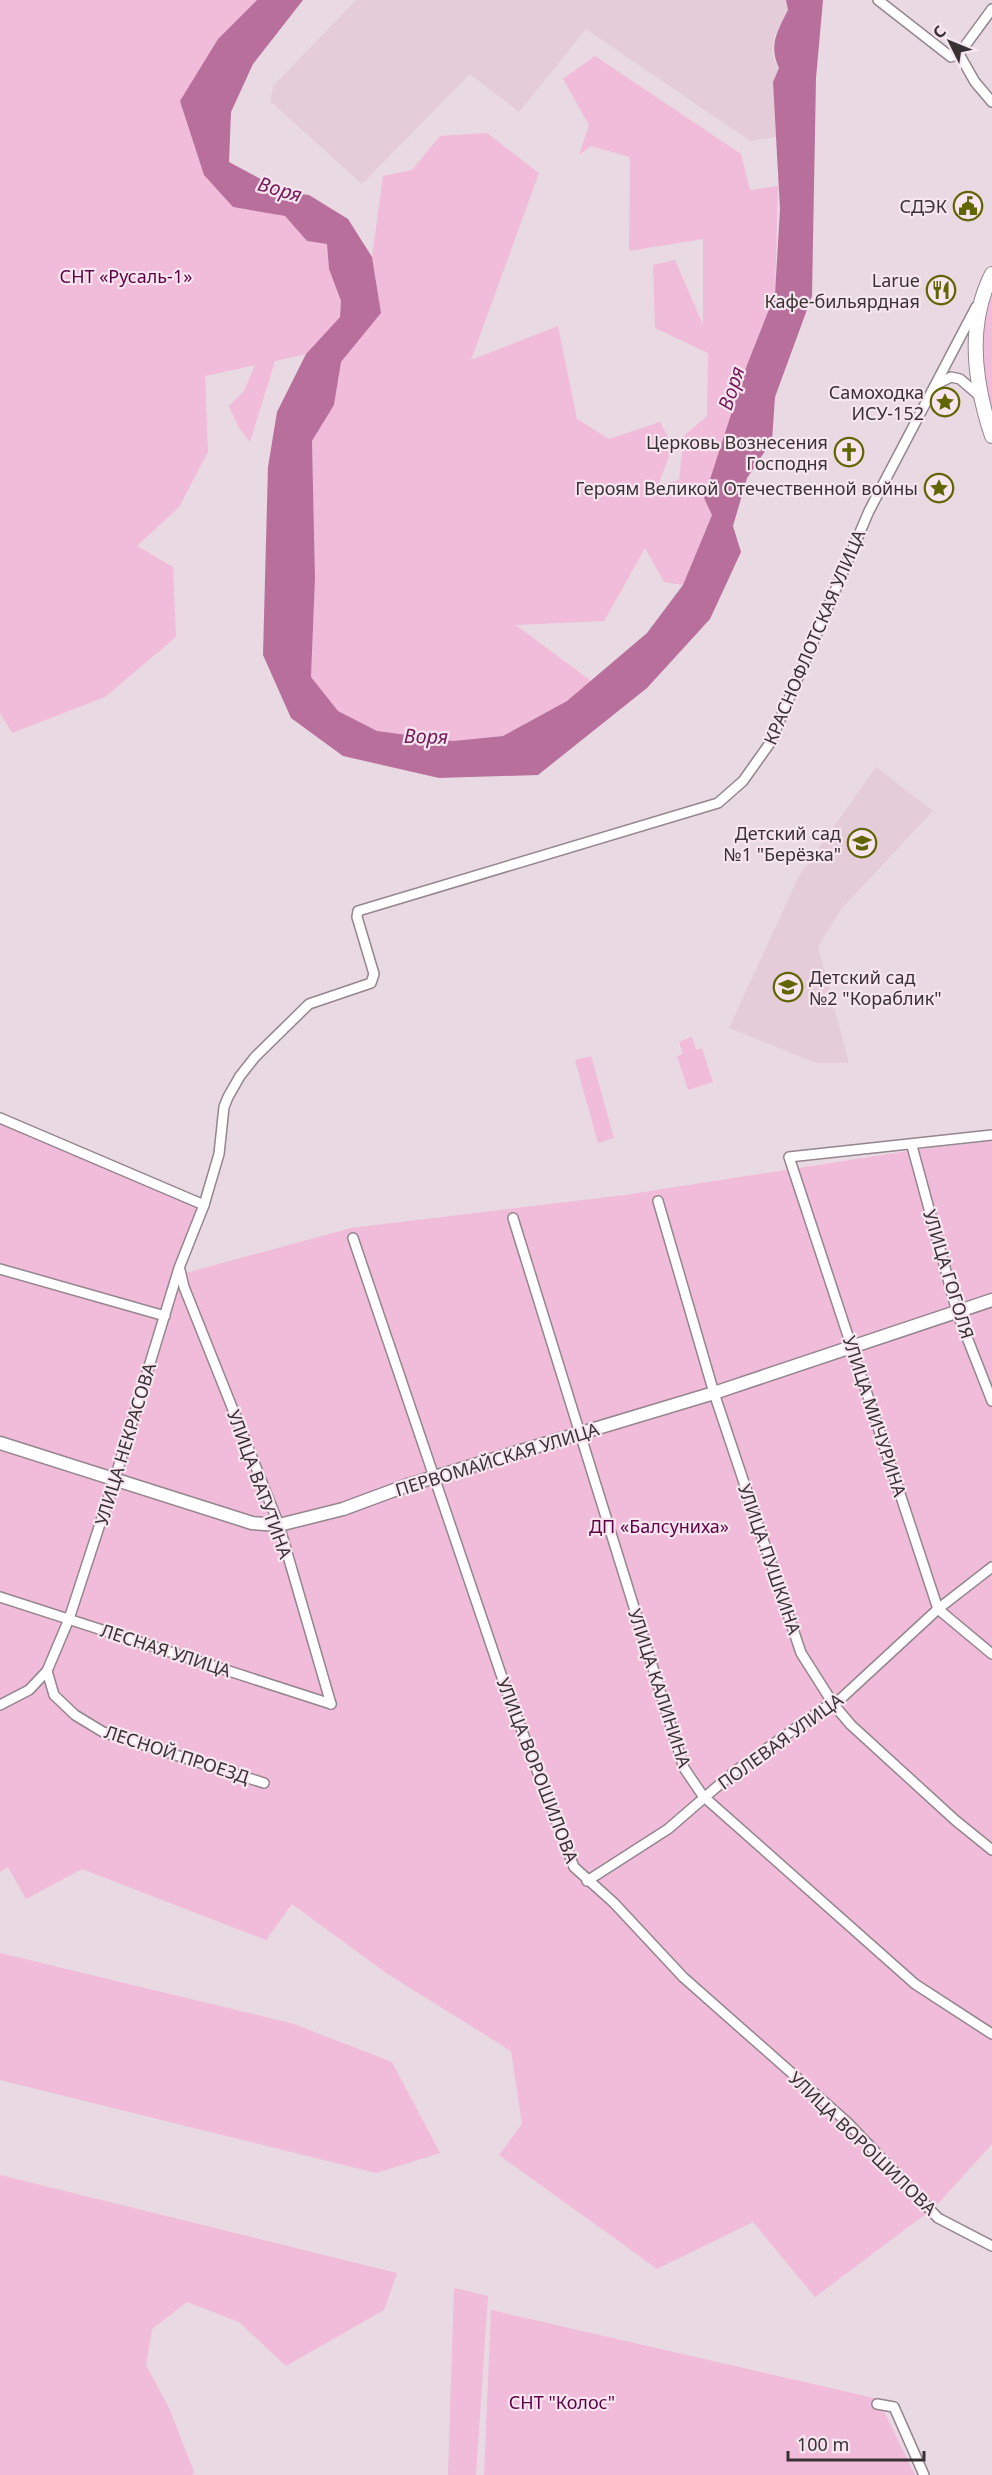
<svg xmlns="http://www.w3.org/2000/svg" width="992" height="2475" font-family="'Noto Sans',sans-serif">
	<style>
		.built { fill: #e4ccd9 }
		.green { fill: #f1bbda }
		.water { fill: #b86f9c }
		.lines { fill: none; stroke-linecap: round; stroke-linejoin: round }
		.minor-casing { stroke: #94858e; stroke-width: 12 }
		.tertiary-casing { stroke: #94858e; stroke-width: 15 }
		.secondary-casing { stroke: #94858e; stroke-width: 16 }
		.minor { stroke: #fff; stroke-width: 9 }
		.tertiary { stroke: #fff; stroke-width: 12 }
		.secondary { stroke: #fff; stroke-width: 14 }
		.labels { text-anchor: middle; dominant-baseline: central; stroke-width: 4.5; stroke-linejoin: round; paint-order: stroke }
		.poi-label { font-size: 18px; fill: #383235; stroke: #f7e6ef; text-anchor: end }
		.park-label { font-size: 18px; fill: #5e0045; stroke: #f7e6ef }
		.street-label { font-size: 18px; fill: #383235; stroke: #f7e6ef }
		.water-label { font-size: 20px; font-style: italic; fill: #731a58; stroke: #f7e6ef }
	</style>
	<rect width="100%" height="100%" fill="#e9d9e2"/>
	<g class="built">
		<path d="M356,0H786L788,10L774,37L772,55L779,68L773,82L776,137L750,141L586,29L519,112L470,74L362,184L270,101L274,85Z"/>
		<path d="M876,767L933,811L841,909L818,947L849,1063H816L729,1028L799,876Z"/>
	</g>
	<g class="green">
		<path d="M0,0H257L218,39L180,102L233,207L285,216L307,241L327,244L329,269L341,301L340,317L306,354L275,361L250,442L238,426L229,406L244,391L255,365L205,376L208,452L179,507L137,546L173,567L176,637L105,697L12,733L0,713Z"/>
		<path d="M595,56L741,154L750,190L778,186L775,294L747,365L712,515L683,585L664,582L645,548L604,621L516,625L591,681L567,701L503,736L453,741L377,731L338,711L311,677L315,578L312,441L334,405L341,362L381,313L372,257L383,176L412,170L440,136L487,133L539,173L471,360L558,326L577,419L609,439L660,422L673,446L658,485L679,480L684,436L707,416L708,353L655,328L653,265L675,260L703,325V239L629,251L630,157L591,146L579,155L589,125L563,79Z"/>
		<path d="M986,287L992,292V435L975,363Z"/>
		<path d="M692,1037L696,1050L702,1048L713,1082L688,1090L677,1056L683,1054L679,1042Z"/>
		<path d="M591,1056L614,1138L598,1143L575,1060Z"/>
		<path d="M0,1117L201,1202L182,1274L351,1228L625,1195L914,1150L992,1141V2144L935,2207L815,2297L753,2222L657,2269L499,2155L522,2124L511,2051L386,1973L292,1904L266,1940L82,1869L26,1899L8,1867L0,1872Z"/>
		<path d="M0,1953L294,2024L392,2062L440,2153L376,2173L0,2080Z"/>
		<path d="M0,2175L397,2273L384,2310L286,2366L239,2322L187,2302L152,2329L146,2365L169,2408L194,2472L192,2475H0Z"/>
		<path d="M454,2288L488,2296L476,2475H448Z"/>
		<path d="M491,2310L878,2399L915,2475H484Z"/>
	</g>
	<path class="water" d="M257,0H303L253,64L231,112L229,162L285,192L309,195L348,219L372,257L381,313L341,362L334,405L312,441L315,578L311,677L338,711L377,731L453,741L503,736L567,701L647,633L683,585L712,515L704,498L747,365L775,294L780,209L773,82L779,68C768,45 778,30 788,10L786,0H823L816,78L812,296L775,397L772,441L747,478L733,526L741,552L710,619L647,688L538,775L439,778L343,756L291,718L263,655L268,467L277,412L306,354L340,317L341,301L329,269L327,244L307,241L285,216L233,207L204,175L180,101L218,39Z"/>
	<g class="lines">
		<g class="minor-casing">
			<g id="minor">
				<path d="M878,0L951,57L959,54L992,9"/>
				<path d="M959,54L975,82L992,102"/>
				<path d="M937,384L951,377L960,379L982,398"/>
				<path d="M0,1118L204,1205"/>
				<path d="M992,1135L789,1157L938,1609L992,1654"/>
				<path d="M912,1146L957,1312L992,1401"/>
				<path d="M658,1201L714,1393L801,1653L834,1705L851,1725L955,1820L992,1850"/>
				<path d="M513,1218L684,1768L703,1796L915,1984L992,2034"/>
				<path d="M353,1238L506,1689L574,1867L614,1903L683,1977L847,2122L938,2218L992,2246"/>
				<path d="M0,1269L165,1316"/>
				<path d="M180,1270L184,1287L279,1525L331,1704"/>
				<path d="M0,1597L331,1704"/>
				<path d="M47,1671L54,1695L75,1715L103,1732L264,1783"/>
				<path d="M0,1705L29,1690L47,1671L69,1619L115,1478L179,1268L204,1205L219,1154L224,1107L228,1097L240,1076L255,1057L309,1004L371,983L374,974L357,917L358,911L718,803L743,781L770,743L869,511L976,307"/>
				<path d="M587,1881L668,1829L734,1772L824,1708L834,1705L938,1609L992,1567"/>
				<path d="M877,2404L894,2407L924,2475"/>
			</g>
		</g>
		<g class="tertiary-casing">
			<path id="tertiary" d="M0,1443L252,1523L279,1525L343,1509L408,1485L714,1393L992,1300"/>
		</g>
		<g class="secondary-casing">
			<path id="secondary" d="M992,274C966,325 975,385 992,436"/>
		</g>
		<use href="#minor" class="minor"/>
		<use href="#tertiary" class="tertiary"/>
		<use href="#secondary" class="secondary"/>
	</g>
	<defs>
		<g id="civic-ring" transform="scale(1.5)"><circle r="9.5" fill="#f7e6ef" stroke="#616502" stroke-width="1.5"/><path d="M-.6-6.5H3V-4.5H.6V-3L4-1V1h2V6H-6V1h2V-1L-.6-3ZM-1.2 2.5V6h2.4V2.5Z" fill="#616502"/></g>
		<g id="restaurant-ring" transform="scale(1.5)"><circle r="9.5" fill="#f7e6ef" stroke="#616502" stroke-width="1.5"/><path d="M-5-6h1v4h1v-4h1v4h1v-4h1v5L-1.5 .5V6h-2V.5L-5-1ZM5-6V6H3V1.5H1.5Q1.5-4 5-6Z" fill="#616502"/></g>
		<g id="sight-ring" transform="scale(1.5)"><circle r="9.5" fill="#f7e6ef" stroke="#616502" stroke-width="1.5"/><path d="M0-6L1.8-2.2L6-1.7L2.9 1.2L3.7 5.4L0 3.3L-3.7 5.4L-2.9 1.2L-6-1.7L-1.8-2.2Z" fill="#616502"/></g>
		<g id="church-ring" transform="scale(1.5)"><circle r="9.5" fill="#f7e6ef" stroke="#616502" stroke-width="1.5"/><path d="M-1.2-6h2.4v3.5h3.3v2.4h-3.3V6h-2.4V-.1h-3.3v-2.4h3.3Z" fill="#616502"/></g>
		<g id="school-ring" transform="scale(1.5)"><circle r="9.5" fill="#f7e6ef" stroke="#616502" stroke-width="1.5"/><path d="M0-5L7-2L0 1L-7-2ZM-4 1L0 2.5L4 1V4Q0 6-4 4Z" fill="#616502"/></g>
	</defs>
	<g fill-rule="evenodd">
		<use href="#civic-ring" x="968" y="206"/>
		<use href="#restaurant-ring" x="941" y="290"/>
		<use href="#sight-ring" x="945" y="402"/>
		<use href="#church-ring" x="849" y="452"/>
		<use href="#sight-ring" x="939" y="488"/>
		<use href="#school-ring" x="862" y="843"/>
		<use href="#school-ring" x="788" y="987"/>
	</g>
	<g class="labels">
		<g class="poi-label">
			<text x="947" y="206">СДЭК</text>
			<text x="920" y="280">Larue<tspan x="920" dy="21">Кафе-бильярдная</tspan></text>
			<text x="924" y="392">Самоходка<tspan x="924" dy="21">ИСУ-152</tspan></text>
			<text x="828" y="442">Церковь Вознесения<tspan x="828" dy="21">Господня</tspan></text>
			<text x="918" y="488">Героям Великой Отечественной войны</text>
			<text x="841" y="833">Детский сад<tspan x="841" dy="21">№1 "Берёзка"</tspan></text>
			<text x="809" y="977" text-anchor="start">Детский сад<tspan x="809" dy="21">№2 "Кораблик"</tspan></text>
		</g>
		<g class="park-label">
			<text x="126" y="276">СНТ «Русаль-1»</text>
			<text x="659" y="1526">ДП «Балсуниха»</text>
			<text x="562" y="2402">СНТ "Колос"</text>
		</g>
		<g class="street-label">
			<text transform="translate(814 637) rotate(-67)">КРАСНОФЛОТСКАЯ УЛИЦА</text>
			<text transform="translate(949 1274) rotate(73)">УЛИЦА ГОГОЛЯ</text>
			<text transform="translate(875 1416) rotate(72)">УЛИЦА МИЧУРИНА</text>
			<text transform="translate(125 1444) rotate(-73)">УЛИЦА НЕКРАСОВА</text>
			<text transform="translate(497 1459) rotate(-17)">ПЕРВОМАЙСКАЯ УЛИЦА</text>
			<text transform="translate(260 1484) rotate(70)">УЛИЦА ВАТУТИНА</text>
			<text transform="translate(770 1559) rotate(71)">УЛИЦА ПУШКИНА</text>
			<text transform="translate(166 1650) rotate(18)">ЛЕСНАЯ УЛИЦА</text>
			<text transform="translate(660 1688) rotate(72)">УЛИЦА КАЛИНИНА</text>
			<text transform="translate(780 1741) rotate(-36)">ПОЛЕВАЯ УЛИЦА</text>
			<text transform="translate(177 1754) rotate(18)">ЛЕСНОЙ ПРОЕЗД</text>
			<text transform="translate(538 1770) rotate(69)">УЛИЦА ВОРОШИЛОВА</text>
			<text transform="translate(863 2143) rotate(44)">УЛИЦА ВОРОШИЛОВА</text>
		</g>
		<g class="water-label">
			<text transform="translate(280 189) rotate(16)">Воря</text>
			<text transform="translate(731 388) rotate(-72)">Воря</text>
			<text transform="translate(426 736) rotate(1)">Воря</text>
		</g>
	</g>
	<g transform="translate(950 42) rotate(313)" stroke="#f7e6ef" stroke-width="4.5" paint-order="stroke">
	<path d="M0-4.5L10 22L0 15L-10 22Z" fill="#383235"/>
	<text y="-9" font-size="16" font-weight="bold" text-anchor="middle" fill="#383235">С</text>
	</g>
	<path d="M788 2451v9h136v-9" fill="none" stroke="#383235" stroke-width="3"/>
	<text x="797" y="2451" font-size="18" fill="#383235" stroke="#f7e6ef" stroke-width="4.5" paint-order="stroke">100 m</text>
</svg>
